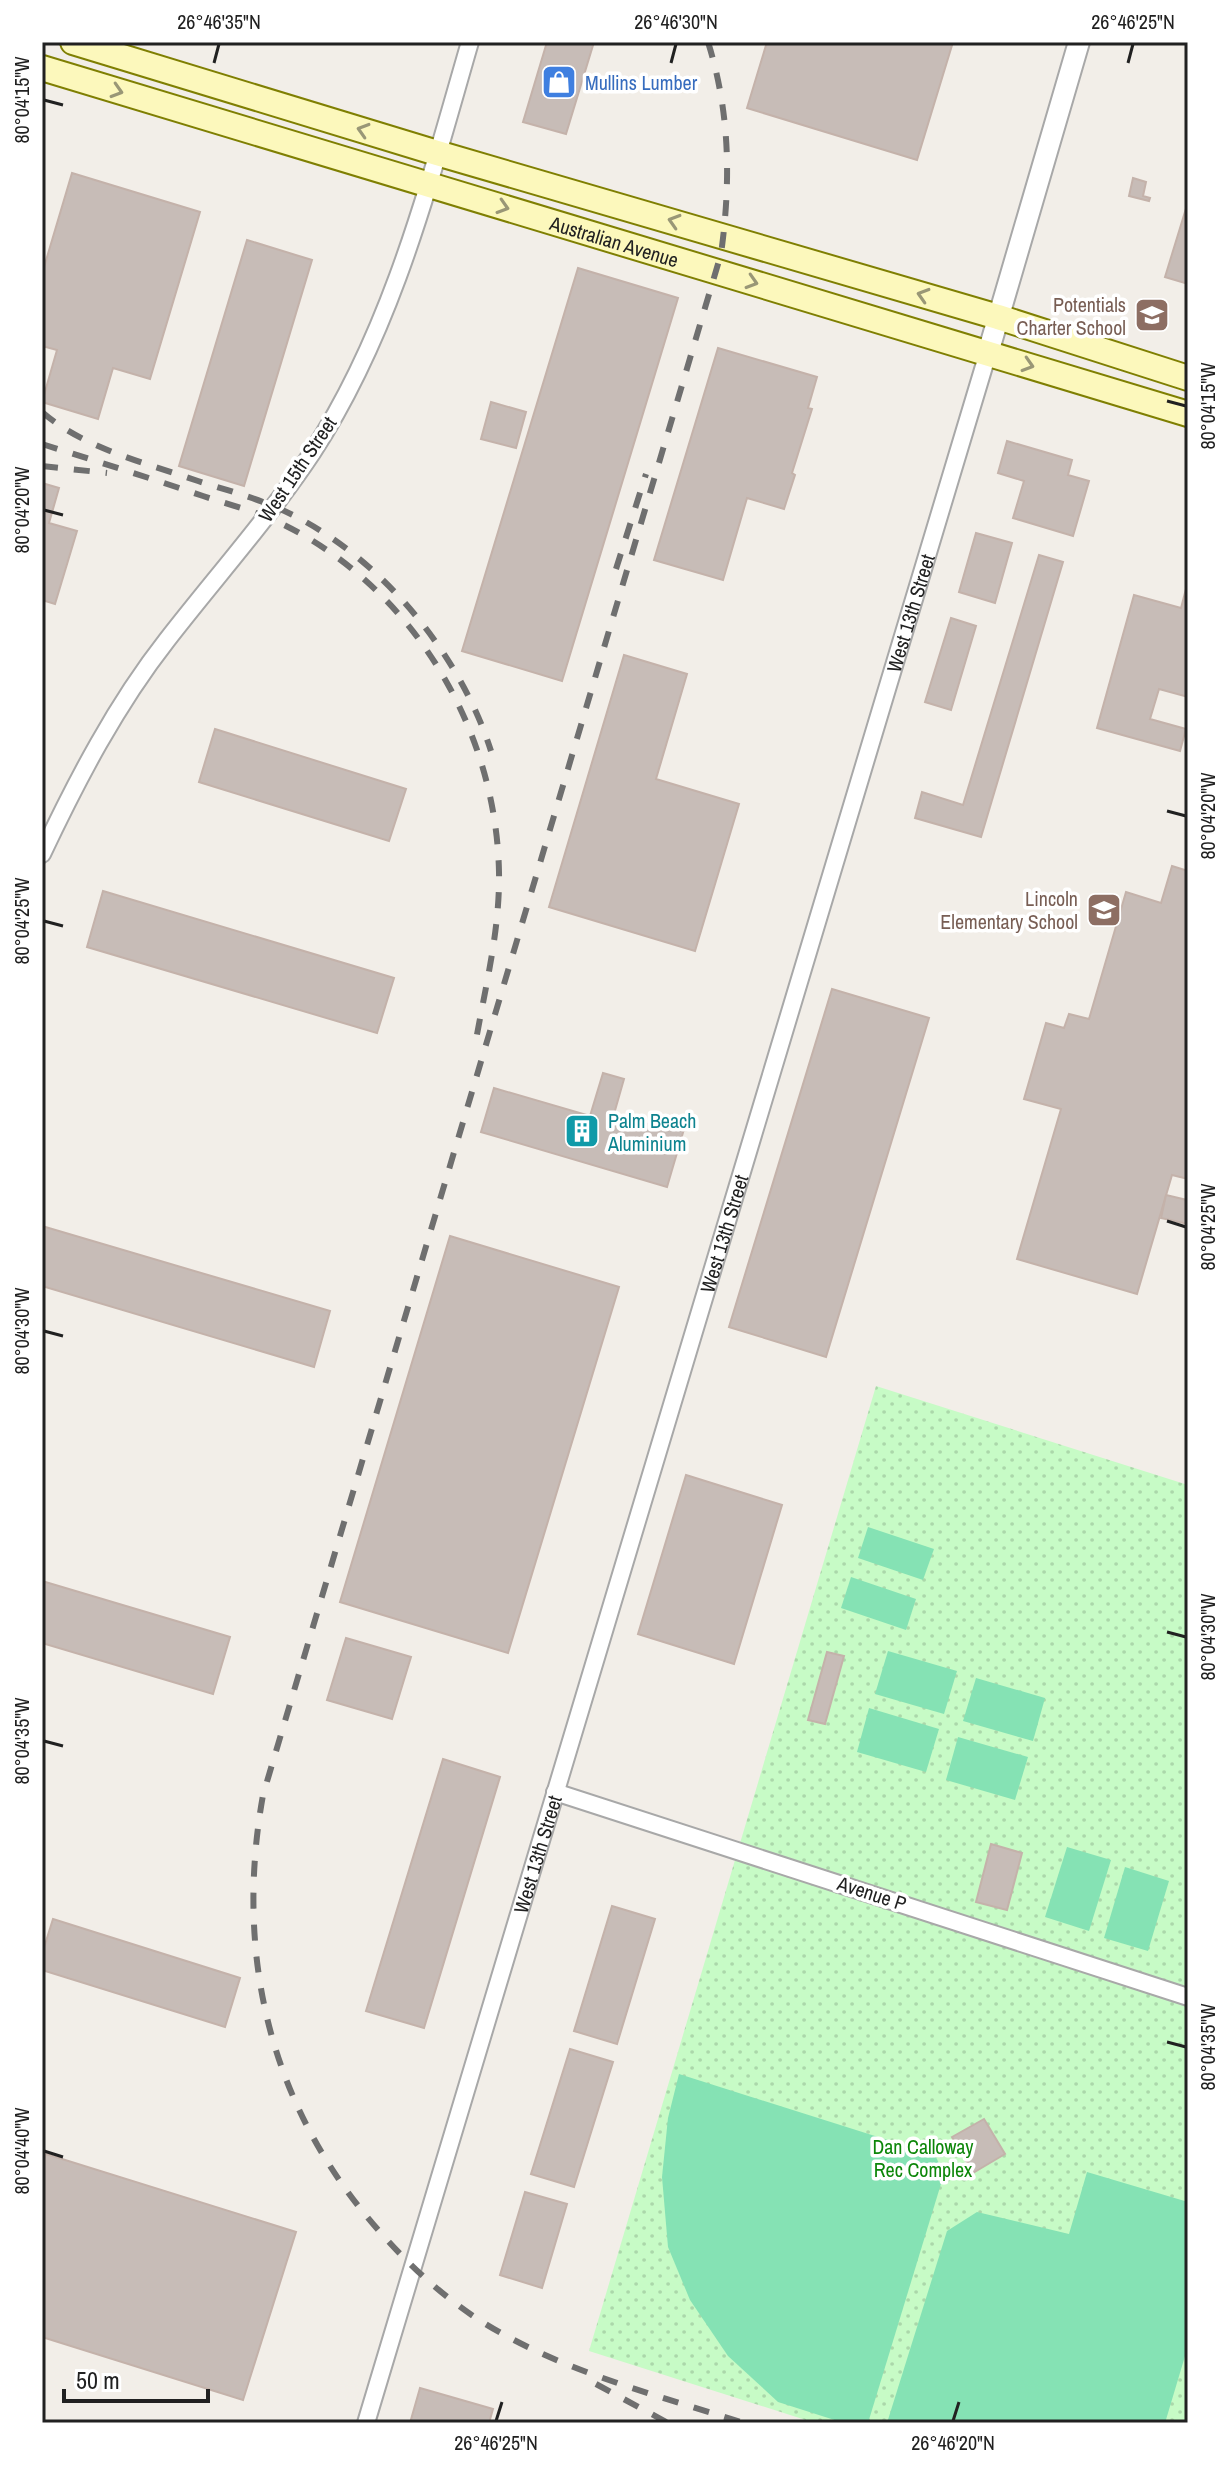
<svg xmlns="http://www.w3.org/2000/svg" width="1230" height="2465" font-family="'Archivo Narrow',sans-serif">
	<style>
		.park { fill: url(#park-dots) }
		.pitch { fill: #85e2b4 }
		.building { fill: #c7bcb7; stroke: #c4b2aa; stroke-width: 2 }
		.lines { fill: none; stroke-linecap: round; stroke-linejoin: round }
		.minor-casing { stroke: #a8a8a8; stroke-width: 20 }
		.tertiary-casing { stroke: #a8a8a8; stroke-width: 24 }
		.secondary-casing { stroke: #7f7f02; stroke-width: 28 }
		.minor { stroke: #fff; stroke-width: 16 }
		.tertiary { stroke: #fff; stroke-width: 20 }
		.secondary { stroke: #fcf8bc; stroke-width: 24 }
		.rail { stroke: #6f6f6f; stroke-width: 6; stroke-dasharray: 16 16; stroke-linecap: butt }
		.oneway { stroke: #999776 }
		.ticks { fill: none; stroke: #212121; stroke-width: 3 }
		.labels { text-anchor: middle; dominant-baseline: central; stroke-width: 7; stroke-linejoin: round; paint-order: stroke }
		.shop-label { font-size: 20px; fill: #366cbe; stroke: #fff; text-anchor: start }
		.street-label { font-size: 20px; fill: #212121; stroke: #fff }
		.education-label { font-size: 20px; fill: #785e54; stroke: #fff; text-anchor: end }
		.culture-label { font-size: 20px; fill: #0d838f; stroke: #fff; text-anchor: start }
		.park-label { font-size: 20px; fill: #0c8609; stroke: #fff }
		.neatline { fill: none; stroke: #212121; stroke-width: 3 }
		.ticks-label { font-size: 20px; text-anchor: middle; fill: #212121 }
	</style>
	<defs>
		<pattern id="park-dots" width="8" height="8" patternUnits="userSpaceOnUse" patternTransform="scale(2)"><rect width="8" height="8" fill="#c7fbc6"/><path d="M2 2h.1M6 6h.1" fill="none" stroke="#abd7aa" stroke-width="1.8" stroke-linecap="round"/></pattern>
	</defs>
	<rect width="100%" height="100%" fill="#f2eee8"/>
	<path class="park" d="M876,1386L1188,1485V2423H815L589,2351Z"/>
	<g class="pitch">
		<path d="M868,1527L934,1549L923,1580L858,1558Z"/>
		<path d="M851,1577L916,1599L906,1630L841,1608Z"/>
		<path d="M888,1651L957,1671L944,1714L875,1694Z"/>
		<path d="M976,1678L1045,1698L1033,1741L963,1721Z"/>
		<path d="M869,1708L939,1729L926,1772L857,1752Z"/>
		<path d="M958,1737L1028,1757L1015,1800L946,1780Z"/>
		<path d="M1067,1847L1111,1860L1089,1931L1045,1917Z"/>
		<path d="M1125,1867L1169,1881L1148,1951L1104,1938Z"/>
		<path d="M679,2074L935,2155L944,2174L868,2423H844L778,2402L728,2356L690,2300L668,2247L662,2177L668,2118Z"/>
		<path d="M1087,2172L1188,2202V2346L1165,2423H887L947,2231L977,2212L1069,2234Z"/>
	</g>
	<g class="building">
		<path d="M547,42H594L566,134L523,122Z"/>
		<path d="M767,42H953L917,160L747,108Z"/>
		<path d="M72,173L200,212L150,379L113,368L98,419L42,402L57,350L42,346V274Z"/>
		<path d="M1133,178L1146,182L1143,196L1150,198L1149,201L1129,196Z"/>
		<path d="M1188,202V284L1165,277Z"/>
		<path d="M247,240L312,260L244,486L179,466Z"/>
		<path d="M578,268L678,298L562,681L462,651Z"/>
		<path d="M718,348L817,377L808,408L812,409L792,473L795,475L784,509L747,498L723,580L654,560Z"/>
		<path d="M491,402L526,412L516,448L481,439Z"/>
		<path d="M1007,441L1072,460L1068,475L1089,481L1073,536L1013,518L1024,481L998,473Z"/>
		<path d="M42,483L59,488L49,523L77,531L55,604L42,600Z"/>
		<path d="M976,533L1012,543L995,603L959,592Z"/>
		<path d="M1039,555L1063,562L981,837L915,818L922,792L963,805Z"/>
		<path d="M1186,589L1188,697L1159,689L1150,719L1186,729L1180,751L1097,728L1134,595L1181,608Z"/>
		<path d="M951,618L976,626L951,710L925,702Z"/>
		<path d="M624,655L687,674L656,779L739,804L695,951L549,907Z"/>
		<path d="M215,729L406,789L389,841L199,782Z"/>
		<path d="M1172,866L1188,871V1179L1172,1175L1137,1294L1017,1259L1061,1109L1024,1099L1046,1023L1064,1028L1069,1014L1089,1019L1126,892L1161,903Z"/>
		<path d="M103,891L394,978L377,1033L87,947Z"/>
		<path d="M832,989L929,1018L826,1357L729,1327Z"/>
		<path d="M603,1073L624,1079L614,1114L668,1130L673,1115L687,1119L667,1187L481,1132L494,1088L590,1116Z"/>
		<path d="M1166,1195L1187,1200L1188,1195V1224L1161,1218Z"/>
		<path d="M42,1226L330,1311L314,1367L42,1286Z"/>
		<path d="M450,1236L619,1287L508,1653L340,1602Z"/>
		<path d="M686,1475L782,1505L734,1664L638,1634Z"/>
		<path d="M42,1581L230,1637L213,1694L42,1643Z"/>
		<path d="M346,1638L411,1657L392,1719L327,1700Z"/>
		<path d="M827,1652L844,1656L825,1724L808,1720Z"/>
		<path d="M443,1759L500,1777L424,2028L366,2011Z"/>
		<path d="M991,1844L1022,1853L1007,1910L976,1902Z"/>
		<path d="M612,1906L655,1919L617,2044L574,2031Z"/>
		<path d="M53,1919L240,1978L225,2027L42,1970V1954Z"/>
		<path d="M570,2049L613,2062L574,2187L531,2174Z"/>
		<path d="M984,2119L1005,2154L973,2173L952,2137Z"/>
		<path d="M46,2154L296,2232L243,2400L42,2337V2166Z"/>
		<path d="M525,2192L567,2204L542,2288L500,2275Z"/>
		<path d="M420,2388L493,2409L489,2423H410Z"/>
	</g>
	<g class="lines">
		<g class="minor-casing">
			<g id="minor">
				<path d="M42,854C77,780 116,705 167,640C215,578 268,519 312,453C393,329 429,183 470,42"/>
				<path d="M555,1792L1188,1997"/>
				<path id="s1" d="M366,2423L988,353"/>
			</g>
		</g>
		<g class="tertiary-casing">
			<path id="tertiary" d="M988,353L1079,42"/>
		</g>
		<g class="secondary-casing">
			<g id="secondary">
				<path d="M73,42L437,153L998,317L1188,378"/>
				<path id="s2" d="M42,68L1188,414"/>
			</g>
		</g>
		<use href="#minor" class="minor"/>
		<use href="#tertiary" class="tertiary"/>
		<use href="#secondary" class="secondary"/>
		<g class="rail">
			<path d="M708,42C730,112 731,181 721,254L263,1795C233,1962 273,2117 389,2242C421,2277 459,2310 501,2333C576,2375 663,2397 744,2423"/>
			<path d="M42,412C85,449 146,463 198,481C223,489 249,496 273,506C373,547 459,650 491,751"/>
			<path d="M42,444C96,461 150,478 203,496C224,503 246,509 267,517C406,577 496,723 499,872C500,929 486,984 476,1040"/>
			<path d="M42,466L107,473"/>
			<path d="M616,569L646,474"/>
			<path d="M596,2384L668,2423"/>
		</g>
	</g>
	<defs><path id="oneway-chevron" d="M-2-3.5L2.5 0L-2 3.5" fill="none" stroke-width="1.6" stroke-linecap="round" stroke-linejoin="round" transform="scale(2)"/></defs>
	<g class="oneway">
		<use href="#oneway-chevron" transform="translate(117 91) rotate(17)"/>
		<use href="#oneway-chevron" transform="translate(363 130) rotate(-163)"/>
		<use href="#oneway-chevron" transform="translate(503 207) rotate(17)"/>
		<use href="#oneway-chevron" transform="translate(674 221) rotate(-163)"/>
		<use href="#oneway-chevron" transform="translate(752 282) rotate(17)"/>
		<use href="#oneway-chevron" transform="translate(923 295) rotate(-163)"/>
		<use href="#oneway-chevron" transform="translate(1028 365) rotate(17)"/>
	</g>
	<path class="ticks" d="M214,63L219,44M671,63L676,44M1128,63L1133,44M44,100L63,105M1167,401L1186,406M44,510L63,515M1167,811L1186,816M44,921L63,926M1167,1221L1186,1227M44,1331L63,1336M1167,1632L1186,1637M44,1741L63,1746M1167,2042L1186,2047M44,2151L63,2157M496,2421L502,2402M953,2421L959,2402"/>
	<defs>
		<g id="shop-square" transform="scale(1.8)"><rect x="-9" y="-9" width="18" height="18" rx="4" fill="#3f7fe0" stroke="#fff"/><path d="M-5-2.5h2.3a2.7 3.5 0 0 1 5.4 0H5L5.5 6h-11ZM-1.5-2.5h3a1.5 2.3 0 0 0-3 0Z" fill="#fff"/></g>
		<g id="school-square" transform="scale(1.8)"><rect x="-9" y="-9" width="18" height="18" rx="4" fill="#8d6e63" stroke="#fff"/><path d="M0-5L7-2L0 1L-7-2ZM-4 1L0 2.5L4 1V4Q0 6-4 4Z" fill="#fff"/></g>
		<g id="building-square" transform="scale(1.8)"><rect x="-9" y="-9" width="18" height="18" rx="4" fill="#0f9aa8" stroke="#fff"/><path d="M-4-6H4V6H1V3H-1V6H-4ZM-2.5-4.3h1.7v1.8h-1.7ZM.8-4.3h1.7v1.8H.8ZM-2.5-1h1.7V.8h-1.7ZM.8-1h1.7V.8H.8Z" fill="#fff"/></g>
	</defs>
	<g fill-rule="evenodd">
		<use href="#shop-square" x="559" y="82"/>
		<use href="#school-square" x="1152" y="315"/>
		<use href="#school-square" x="1104" y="910"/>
		<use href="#building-square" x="582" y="1131"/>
	</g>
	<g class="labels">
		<g class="shop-label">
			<text x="585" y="82">Mullins Lumber</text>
		</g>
		<g class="street-label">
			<text stroke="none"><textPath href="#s2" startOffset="598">Australian Avenue</textPath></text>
			<text transform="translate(297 469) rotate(-56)">West 15th Street</text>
			<text stroke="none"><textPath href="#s1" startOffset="1890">West 13th Street</textPath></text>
			<text stroke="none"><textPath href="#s1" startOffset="1242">West 13th Street</textPath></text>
			<text stroke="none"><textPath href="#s1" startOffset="594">West 13th Street</textPath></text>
			<text transform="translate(872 1893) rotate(18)">Avenue P</text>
		</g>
		<g class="education-label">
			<text x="1126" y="304">Potentials<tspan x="1126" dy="23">Charter School</tspan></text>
			<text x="1078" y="898">Lincoln<tspan x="1078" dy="23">Elementary School</tspan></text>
		</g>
		<g class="culture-label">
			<text x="608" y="1120">Palm Beach<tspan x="608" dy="23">Aluminium</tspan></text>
		</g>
		<g class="park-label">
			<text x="923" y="2146">Dan Calloway<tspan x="923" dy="23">Rec Complex</tspan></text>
		</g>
	</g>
	<rect width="1230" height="2465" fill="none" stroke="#ffffff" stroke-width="88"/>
	<path d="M64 2389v12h144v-12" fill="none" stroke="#212121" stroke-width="4"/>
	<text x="76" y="2389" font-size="24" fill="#212121" stroke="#ffffff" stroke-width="6" paint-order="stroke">50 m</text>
	<rect x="44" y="44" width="1142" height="2377" class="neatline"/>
	<g class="ticks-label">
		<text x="219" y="29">26°46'35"N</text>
		<text x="676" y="29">26°46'30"N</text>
		<text x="1133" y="29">26°46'25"N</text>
		<text transform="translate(22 100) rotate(-90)" y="7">80°04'15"W</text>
		<text transform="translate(1208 406) rotate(-90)" y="7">80°04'15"W</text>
		<text transform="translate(22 510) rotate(-90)" y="7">80°04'20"W</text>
		<text transform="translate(1208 816) rotate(-90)" y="7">80°04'20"W</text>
		<text transform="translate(22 921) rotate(-90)" y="7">80°04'25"W</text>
		<text transform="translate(1208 1227) rotate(-90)" y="7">80°04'25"W</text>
		<text transform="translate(22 1331) rotate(-90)" y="7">80°04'30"W</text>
		<text transform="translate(1208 1637) rotate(-90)" y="7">80°04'30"W</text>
		<text transform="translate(22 1741) rotate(-90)" y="7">80°04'35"W</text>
		<text transform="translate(1208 2047) rotate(-90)" y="7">80°04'35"W</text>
		<text transform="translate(22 2151) rotate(-90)" y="7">80°04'40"W</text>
		<text x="496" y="2450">26°46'25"N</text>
		<text x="953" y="2450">26°46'20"N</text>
	</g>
</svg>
